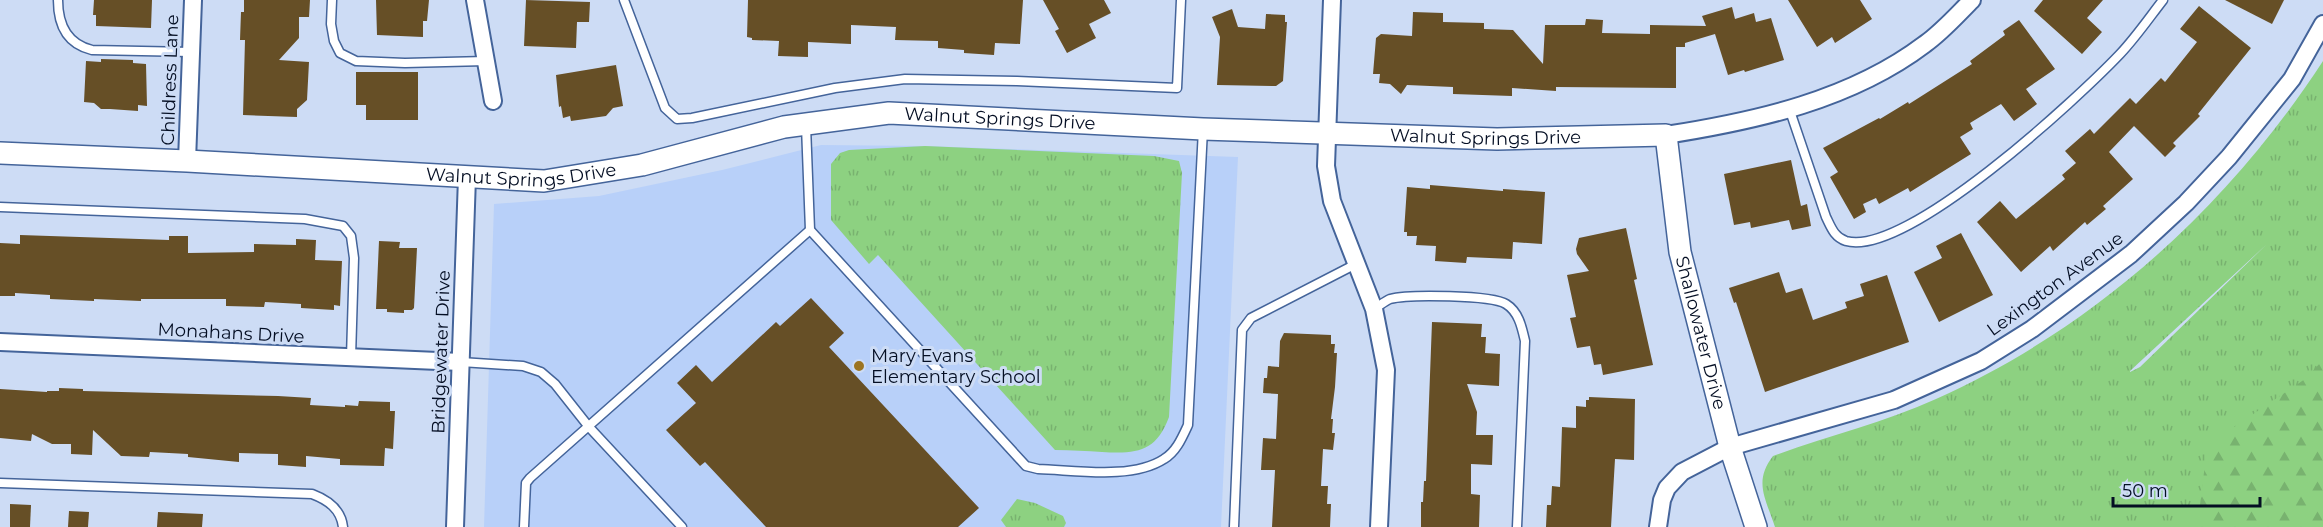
<svg xmlns="http://www.w3.org/2000/svg" width="2323" height="527" font-family="Montserrat,sans-serif">
	<style>
		.built { fill: #b8d0f9 }
		.grass { fill: url(#grass-tufts); fill-rule: evenodd }
		.forest { fill: url(#forest-firs) }
		.building { fill: #664f26 }
		.lines { fill: none; stroke-linecap: round; stroke-linejoin: round }
		.service-casing { stroke: #44649a; stroke-width: 11 }
		.minor-casing { stroke: #44649a; stroke-width: 20 }
		.tertiary-casing { stroke: #44649a; stroke-width: 24 }
		.service { stroke: #fff; stroke-width: 8 }
		.minor { stroke: #fff; stroke-width: 16 }
		.tertiary { stroke: #fff; stroke-width: 21 }
		.poi-dot { fill: #9c7421; stroke: #cddcf5; stroke-width: 2 }
		.labels { text-anchor: middle; dominant-baseline: central; stroke-width: 6; stroke-linejoin: round; paint-order: stroke }
		.street-label { font-size: 18px; fill: #040e23; stroke: #cddcf5 }
		.poi-label { font-size: 18px; fill: #040e23; stroke: #cddcf5; text-anchor: start }
	</style>
	<defs>
		<pattern id="grass-tufts" width="24" height="20" patternUnits="userSpaceOnUse" patternTransform="scale(1.5)"><rect width="24" height="20" fill="#8dd181"/><path d="M3 7l-1-3M5 7V3M7 7l1-3M15 17l-1-3M17 17v-4M19 17l1-3" fill="none" stroke="#78b26f"/></pattern>
		<pattern id="forest-firs" width="22" height="20" patternUnits="userSpaceOnUse" patternTransform="scale(1.5)"><rect width="22" height="20" fill="#8dd181"/><path d="M5 1l3.5 6h-7zM16 11l3.5 6h-7z" fill="#78b26f"/></pattern>
	</defs>
	<rect width="100%" height="100%" fill="#cddcf5"/>
	<path class="built" d="M821,145L925,146L1238,157L1221,527H484L494,204L599,196L722,170Z"/>
	<g class="grass">
		<path d="M2323,61V527H1775C1766,499 1753,482 1773,456C1827,436 1883,423 1936,399C2096,327 2228,207 2323,61ZM2267,244L2140,367L2130,372V371Z"/>
		<path d="M925,146L1154,156L1179,161L1182,173L1169,417C1156,452 1137,454 1102,452C1087,451 1071,450 1055,450L878,255L869,264L831,220V164L840,153L849,150Z"/>
		<path d="M1017,499L1035,503L1063,516L1066,523L1064,527H1006L1001,520Z"/>
	</g>
	<path class="forest" d="M2323,360V527H2191L2199,513L2206,456L2218,438L2305,379Z"/>
	<g class="building">
		<path d="M94,0H152L151,28L96,26V15H93Z"/>
		<path d="M244,0H310L309,17H299V38L279,60L309,62L307,100L297,109V117L243,115L245,40H240L241,12H244Z"/>
		<path d="M376,0H429L427,21H423V37L377,35Z"/>
		<path d="M526,0L590,2L589,22H577L576,48L524,46Z"/>
		<path d="M748,0H1023L1020,44L995,43L994,55L964,53V50L938,48V41L895,40L896,27L851,25V44L808,42V57L778,56L779,41L752,40V38L747,37Z"/>
		<path d="M1043,0H1104L1111,13L1089,24L1096,38L1067,53L1055,31L1059,29Z"/>
		<path d="M1788,0H1860L1872,19L1835,43L1832,37L1817,47Z"/>
		<path d="M2043,0H2103L2087,18L2102,32L2082,54L2034,11Z"/>
		<path d="M2225,0H2284L2272,24Z"/>
		<path d="M2199,6L2251,48L2198,114L2200,116L2173,143L2176,146L2165,157L2134,126L2109,152L2133,179L2103,206L2106,209L2087,225L2085,222L2053,251L2050,246L2021,272L1977,222L2000,201L2016,219L2065,179L2062,175L2076,163L2065,151L2090,129L2094,134L2130,98L2136,104L2161,78L2165,82L2197,42L2180,29Z"/>
		<path d="M1732,7L1735,19L1754,13L1756,22L1771,18L1784,60L1745,72L1744,70L1728,75L1715,34L1685,43V47H1676V88L1556,87V91L1512,88V96L1453,94V87L1407,85L1401,94L1390,84L1379,83L1380,74H1373L1376,38L1381,34L1412,36L1413,12L1443,13V22L1484,23V29L1513,30L1543,64L1545,25H1585L1586,19L1603,20L1602,33L1650,34V25L1706,26L1702,16Z"/>
		<path d="M1232,9L1238,27L1265,29L1266,14L1285,15V22H1287L1283,81L1276,86L1217,85L1220,37L1212,17Z"/>
		<path d="M2019,20L2055,69L2026,89L2037,104L2014,121L2001,104L1970,123L1973,129L1960,137L1971,154L1910,192L1908,188L1879,204L1876,198L1863,204L1866,212L1854,219L1830,177L1838,172L1823,148L1879,118L1880,119L1908,102L1909,104L1972,64L1970,61L2005,35L2003,31Z"/>
		<path d="M101,59L133,60V63L146,64L147,106L138,105V111L110,109H101L94,103L84,102L86,61L101,62Z"/>
		<path d="M616,65L623,106L613,108L606,116L571,121L570,116L563,118L561,106L559,107L556,75Z"/>
		<path d="M356,72H418V120H366V105H356Z"/>
		<path d="M1791,160L1801,206L1807,204L1811,226L1792,230L1789,220L1751,228L1750,222L1734,225L1724,174Z"/>
		<path d="M1430,185L1503,191V189L1545,192L1542,244L1513,242L1512,259L1467,257L1466,263L1435,261L1436,246L1416,245L1417,236H1407V232H1404L1407,187L1430,189Z"/>
		<path d="M1626,228L1637,279L1634,280L1653,365L1603,375L1601,364L1594,365L1590,346L1577,348L1570,318L1576,317L1567,275L1589,271L1577,254L1576,249L1579,238Z"/>
		<path d="M1961,233L1993,295L1939,322L1914,272L1942,258L1936,246Z"/>
		<path d="M20,235L169,240V236H188V253L254,252V244L296,245V239L316,240L315,260L342,261L340,306L334,305V310L301,308V304L265,302L264,307L226,306V299H141V301L94,299V301L50,299V295L15,293V296H0V243L20,244Z"/>
		<path d="M379,241L400,242L399,248H417L414,308L412,310H404V313L387,312V309H376Z"/>
		<path d="M1779,272L1786,293L1802,288L1813,320L1847,308L1845,302L1864,296L1860,284L1887,275L1909,342L1765,392L1736,302L1734,303L1729,288Z"/>
		<path d="M811,298L844,333L829,347L979,508L958,527H766L705,462L700,466L666,430L696,403L677,383L696,365L712,382L776,322L780,326Z"/>
		<path d="M1432,322L1482,324L1481,337H1486L1485,353L1500,354L1499,386L1467,384L1477,412L1476,435H1493L1492,465L1471,464V494L1480,495L1479,527H1421V502H1423L1424,481H1426Z"/>
		<path d="M1284,333L1331,335V344H1335L1334,353H1337L1335,387L1331,419H1333L1332,433H1335L1333,450L1323,449L1321,486H1328L1327,504H1331L1330,527H1272L1275,470H1261L1263,438L1276,439L1278,394L1263,393L1264,378H1267L1268,366L1279,367L1280,341Z"/>
		<path d="M59,388L83,389V391L278,396L311,398L310,405L345,407V405L358,406L359,401L390,402V411H395L393,449L385,448L384,466L340,465V459L306,456V467L278,465V454L239,453V462L188,457V454L150,452L149,457L121,456L93,430L92,455L71,454V444H52L32,434L31,441L0,438V389L47,392V391H59Z"/>
		<path d="M1589,397L1635,399L1634,460L1615,459L1611,527H1546L1547,505H1551L1552,486L1560,487L1562,427L1576,428V406L1586,407V400H1589Z"/>
		<path d="M10,504L31,505L30,527H10Z"/>
		<path d="M69,511L89,512L88,527H68Z"/>
		<path d="M158,512L203,514L202,527H157Z"/>
	</g>
	<g class="lines">
		<g class="service-casing">
			<g id="service">
				<path d="M58,0C58,25 67,44 92,50L191,52"/>
				<path d="M332,0L331,24L334,41L340,53L356,61L405,63L486,61"/>
				<path d="M624,0L665,108L677,119L692,118L835,88L905,79L1017,81L1177,88L1181,0"/>
				<path d="M1789,108L1826,217C1831,227 1834,237 1846,241C1906,258 2078,98 2120,54C2136,37 2149,18 2163,0"/>
				<path d="M806,126L810,230"/>
				<path d="M0,207L305,219L343,226L351,236L354,258L351,357"/>
				<path d="M1374,309C1379,306 1385,301 1390,299C1408,294 1492,295 1506,304C1519,312 1522,328 1525,341L1517,527"/>
				<path d="M461,362L523,366L541,372L555,384L589,427L682,527"/>
				<path d="M0,483L312,494C328,500 341,509 343,527"/>
				<path d="M524,527L526,483L530,478L810,230L1026,466L1038,469C1075,470 1132,480 1164,459C1176,452 1182,438 1188,425L1203,129"/>
				<path d="M1234,527L1242,330L1251,318L1356,264"/>
			</g>
		</g>
		<g class="minor-casing">
			<g id="minor">
				<path d="M475,0L493,101"/>
				<path d="M1332,0L1326,166L1332,201L1374,309L1386,370L1379,527"/>
				<path d="M1666,135C1756,121 1851,100 1925,44C1942,32 1957,15 1972,0"/>
				<path d="M187,161L193,0"/>
				<path d="M0,342L461,362"/>
				<path d="M455,527L467,177"/>
				<path d="M1658,527L1662,500L1667,488L1682,472L1730,447L1894,400L1981,361L2032,329L2131,254L2186,203L2229,157L2292,79L2323,24"/>
			</g>
		</g>
		<g class="tertiary-casing">
			<g id="tertiary">
				<path id="s1" d="M0,153L187,161L544,181L642,165L784,127L889,113L1203,129L1497,139L1666,135L1680,252L1730,447L1756,527"/>
			</g>
		</g>
		<use href="#service" class="service"/>
		<use href="#minor" class="minor"/>
		<use href="#tertiary" class="tertiary"/>
	</g>
	<circle class="poi-dot" cx="859" cy="366" r="6"/>
	<g class="labels">
		<g class="street-label">
			<text transform="translate(170 80) rotate(-88)">Childress Lane</text>
			<text stroke="none"><textPath href="#s1" startOffset="1008">Walnut Springs Drive</textPath></text>
			<text stroke="none"><textPath href="#s1" startOffset="1494">Walnut Springs Drive</textPath></text>
			<text stroke="none"><textPath href="#s1" startOffset="522">Walnut Springs Drive</textPath></text>
			<text transform="translate(2055 284) rotate(-36)">Lexington Avenue</text>
			<text transform="translate(231 333) rotate(3)">Monahans Drive</text>
			<text stroke="none"><textPath href="#s1" startOffset="1876">Shallowater Drive</textPath></text>
			<text transform="translate(441 352) rotate(-88)">Bridgewater Drive</text>
		</g>
		<g class="poi-label">
			<text x="871" y="356">Mary Evans<tspan x="871" dy="21">Elementary School</tspan></text>
		</g>
	</g>
	<path d="M2113 497v9h147v-9" fill="none" stroke="#040e23" stroke-width="3"/>
	<text x="2122" y="497" font-size="18" fill="#040e23" stroke="#cddcf5" stroke-width="4.5" paint-order="stroke">50 m</text>
</svg>
